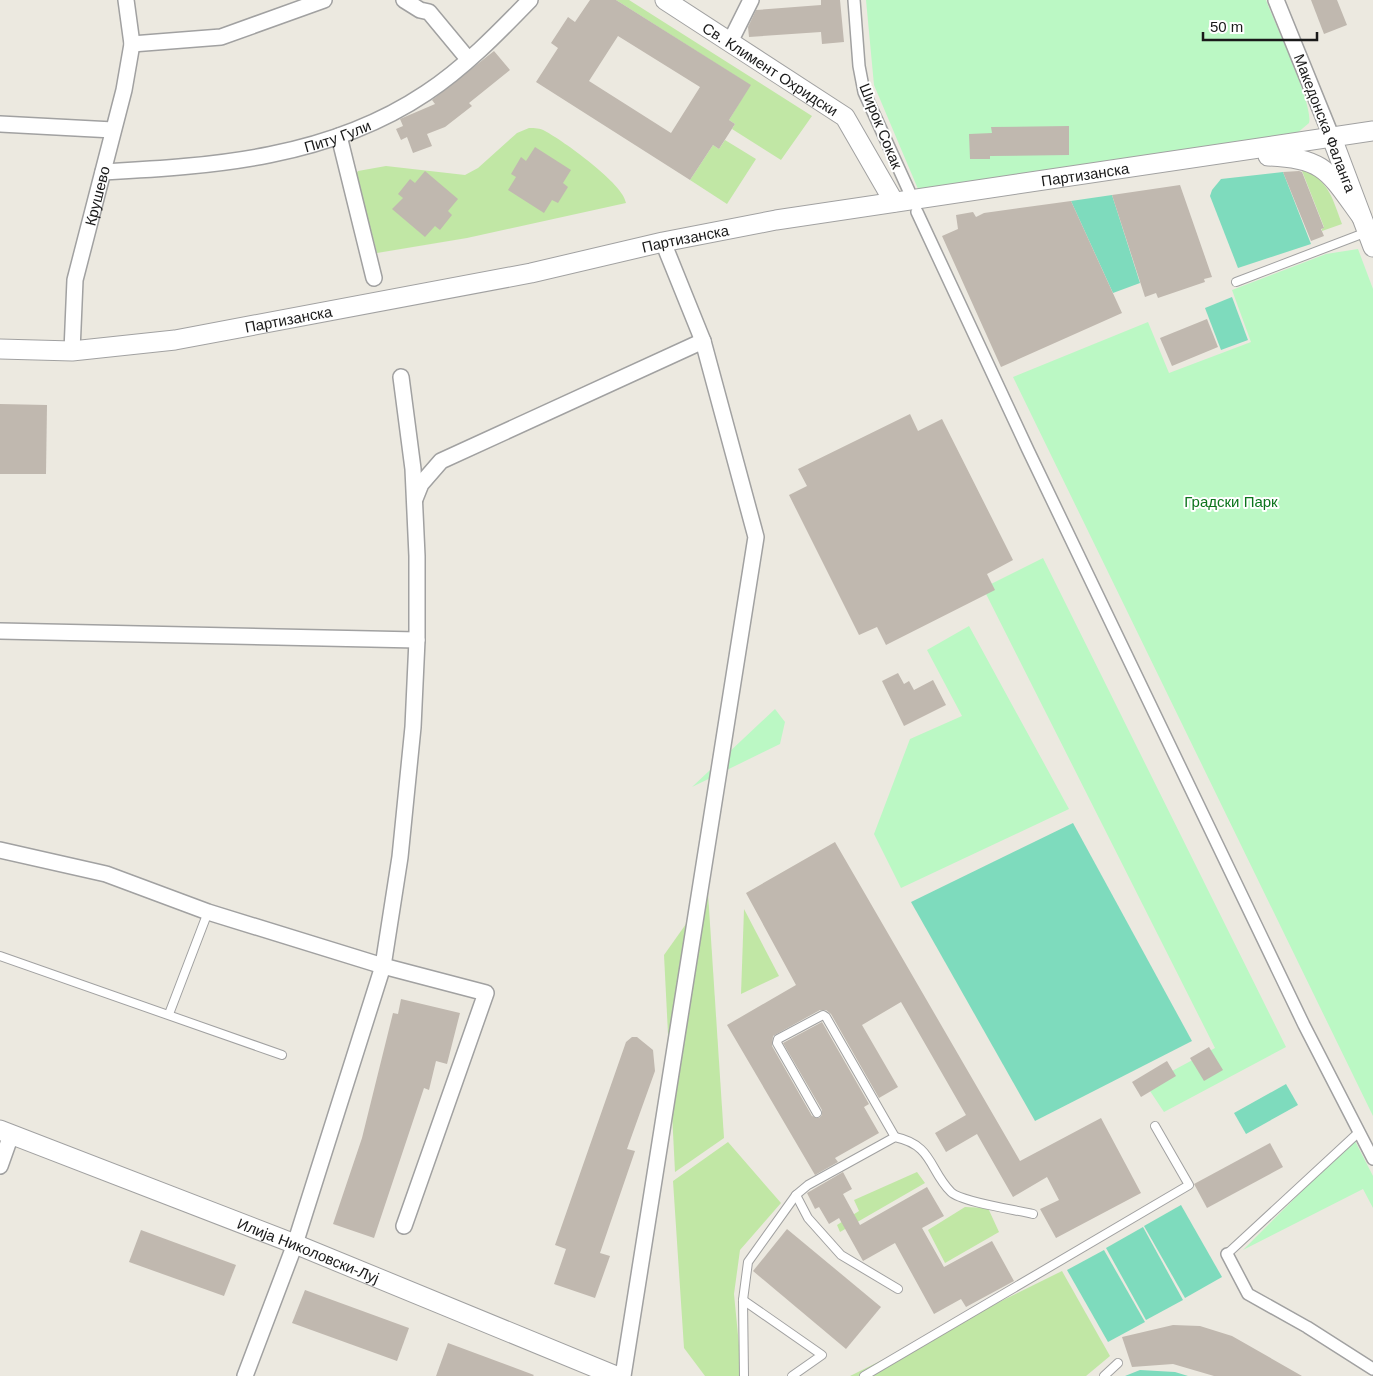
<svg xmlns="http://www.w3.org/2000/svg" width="1373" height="1376" font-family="Arial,sans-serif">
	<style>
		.grass { fill: #c1e7a5 }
		.park { fill: #bbf8c4 }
		.pitch { fill: #7edbbd }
		.building { fill: #c0b8af; fill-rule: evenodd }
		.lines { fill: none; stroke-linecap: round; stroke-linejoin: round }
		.service-casing { stroke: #a1a1a1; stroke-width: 10 }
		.pedestrian-casing { stroke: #a1a1a1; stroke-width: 14 }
		.minor-casing { stroke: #a1a1a1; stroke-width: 18 }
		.tertiary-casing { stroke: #a1a1a1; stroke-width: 21 }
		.service { stroke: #fff; stroke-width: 8 }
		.pedestrian { stroke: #fff; stroke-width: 11 }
		.minor { stroke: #fff; stroke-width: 15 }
		.tertiary { stroke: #fff; stroke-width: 19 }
		.labels { text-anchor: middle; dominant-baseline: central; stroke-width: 4; stroke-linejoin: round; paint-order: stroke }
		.street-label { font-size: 15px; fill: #1a1a1a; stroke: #fff }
		.park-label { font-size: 15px; fill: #0c741c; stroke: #fff }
	</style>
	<rect width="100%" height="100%" fill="#ece9e0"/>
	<g class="grass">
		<path d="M616,0H629L812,116L781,160L732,129L735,124L729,120L750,85Z"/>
		<path d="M529,128C535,128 540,128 545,131C562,140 624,184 626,203L467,238L377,253L356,174L358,171L386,166L465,175L478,168L517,133Z"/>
		<path d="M725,140L756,159L727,204L690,180L713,145L719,149Z"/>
		<path d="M1307,170C1330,184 1333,200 1342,224L1322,231V229L1324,227L1302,171Z"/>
		<path d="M708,893L724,1138L675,1172L664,955Z"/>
		<path d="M744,909L779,976L741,994Z"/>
		<path d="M728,1142L781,1203L740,1250L734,1294L742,1376H705L684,1348L673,1181Z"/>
		<path d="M917,1172L925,1183L840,1232L837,1225L859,1211L854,1200Z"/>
		<path d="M965,1207L988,1208L999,1232L945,1263L928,1230Z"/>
		<path d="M1062,1271L1110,1356L1086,1376H850Z"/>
	</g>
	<g class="park">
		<path d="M866,0H1266C1274,22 1314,105 1309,123L1296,134L1243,144L918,189L874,85Z"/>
		<path d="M1358,249L1373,289V1116L1013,377L1148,322L1169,373L1251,342L1232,290L1326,254Z"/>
		<path d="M1043,558L1286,1047L1164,1112L1146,1085L1215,1048L983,588Z"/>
		<path d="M969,626L1069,809L901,888L874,834L910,739L962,716L927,650Z"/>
		<path d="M775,709L785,722L780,744L692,787Z"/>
		<path d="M1354,1139L1373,1176V1208L1363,1189L1243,1250Z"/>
	</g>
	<g class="pitch">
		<path d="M1283,172L1311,244L1238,268L1210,196L1212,190L1221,179Z"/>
		<path d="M1112,195L1140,283L1113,293L1071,201Z"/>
		<path d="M1232,297L1248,340L1221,350L1205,308Z"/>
		<path d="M1073,823L1192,1041L1035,1121L911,902Z"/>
		<path d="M1286,1084L1298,1105L1246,1134L1234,1113Z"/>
		<path d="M1181,1205L1222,1277L1185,1298L1144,1226Z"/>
		<path d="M1143,1227L1183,1300L1146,1320L1106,1248Z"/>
		<path d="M1104,1250L1145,1322L1108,1342L1067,1270Z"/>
		<path d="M1140,1370L1175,1372L1188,1376H1125Z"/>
	</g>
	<g class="building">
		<path d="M590,0H616L751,85L729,120L735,124L719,149L713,145L690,180L536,82L558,48L551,43L568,17L575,22ZM618,36L700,87L671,133L589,81Z"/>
		<path d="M821,0H840L844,42L822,44L821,32L749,37L748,27L756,10L821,5Z"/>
		<path d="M1311,0H1337L1347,25L1324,34Z"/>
		<path d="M494,51L510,70L469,103L472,106L445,127L427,134L432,146L413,153L407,137L401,140L396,129L403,126L400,119L435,104L432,100Z"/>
		<path d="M1069,126V155L990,156V159H970L969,134L992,133L991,127Z"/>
		<path d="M535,147L571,170L563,183L568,187L558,203L552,200L544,213L508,190L516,177L511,174L521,157L526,161Z"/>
		<path d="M425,171L458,199L448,211L452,215L440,230L435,226L425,237L392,209L403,198L398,194L410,179L415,183Z"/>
		<path d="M1299,171L1302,172L1324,228L1321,229L1324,236L1311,241L1283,172Z"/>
		<path d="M1180,185L1212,277L1204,279L1205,282L1158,298L1156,293L1145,297L1112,195Z"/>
		<path d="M1071,201L1122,313L1001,367L942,236L958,229L956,215L973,212L976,217L984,213Z"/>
		<path d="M1207,319L1218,347L1172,366L1160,338Z"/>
		<path d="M0,404L47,405L46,474H0Z"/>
		<path d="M910,414L918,431L942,419L1013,560L987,574L995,590L886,645L877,627L859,635L789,495L807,486L798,469Z"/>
		<path d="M898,673L904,684L909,681L914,690L933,680L946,705L904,726L882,681Z"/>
		<path d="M835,842L1020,1161L1101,1118L1141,1193L1056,1238L1040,1209L1059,1200L1047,1177L1013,1197L977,1134L946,1152L935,1133L966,1115L901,1002L862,1025L898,1087L879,1098L831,1014L826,1010H820L773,1036L772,1046L812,1116L819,1118L822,1115V1110L783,1043L822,1022L869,1104L864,1107L879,1133L835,1158L838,1162L815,1175L727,1025L796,985L746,893Z"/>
		<path d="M401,999L460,1013L447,1064L436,1061L429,1090L424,1088L374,1238L333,1224L362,1138L393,1013L398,1014Z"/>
		<path d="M632,1037H637L653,1050L655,1071L627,1149L635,1151L600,1253L610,1256L595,1298L554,1284L566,1249L555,1245L626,1042Z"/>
		<path d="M1209,1047L1223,1070L1204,1081L1190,1058Z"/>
		<path d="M1167,1061L1176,1076L1141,1097L1132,1082Z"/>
		<path d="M1270,1143L1283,1167L1207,1208L1194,1184Z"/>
		<path d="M843,1172L852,1189L843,1194L860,1225L927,1187L944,1216L922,1228L944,1267L992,1241L1014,1281L966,1307L961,1299L934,1314L895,1243L863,1261L839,1218L829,1224L819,1207L815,1209L807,1193Z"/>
		<path d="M787,1229L881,1307L846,1349L753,1271Z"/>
		<path d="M141,1230L236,1265L224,1296L129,1262Z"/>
		<path d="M305,1290L409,1328L397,1361L292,1323Z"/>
		<path d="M1173,1325L1200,1326L1232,1336L1302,1376H1214L1173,1364L1132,1367L1122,1337Z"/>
		<path d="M448,1343L534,1375L533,1376H436Z"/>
	</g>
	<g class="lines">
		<g class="service-casing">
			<g id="service">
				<path d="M1236,282L1367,232"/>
				<path d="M0,956L282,1055"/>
				<path d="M169,1014L208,912"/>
				<path d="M817,1113L777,1043L778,1039L823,1015L826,1017L895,1137"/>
				<path d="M796,1195L808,1218L841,1255L898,1289"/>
				<path d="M1227,1254L1359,1132"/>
				<path d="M743,1300L822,1355L792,1376"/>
				<path d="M744,1376L743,1300L748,1262L796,1195L808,1185L895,1137C933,1145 929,1170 951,1192C961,1202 1017,1210 1033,1214"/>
				<path d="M864,1376L1189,1185L1155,1126"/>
				<path d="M1104,1376L1118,1363"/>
			</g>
		</g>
		<g class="pedestrian-casing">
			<g id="pedestrian">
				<path d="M854,0L859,66L864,92L909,191"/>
				<path d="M917,212L1028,450L1304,1025L1373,1159"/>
				<path d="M1227,1254L1248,1294L1307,1327L1373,1369"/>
			</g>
		</g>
		<g class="minor-casing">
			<g id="minor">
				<path d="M404,0L420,10L429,12L468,59"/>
				<path d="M1276,0L1332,138"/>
				<path d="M730,42L751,0"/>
				<path d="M132,44L221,37L324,0"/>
				<path d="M0,124L113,130"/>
				<path d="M339,136L374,278"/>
				<path id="s1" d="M103,172C215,166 329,158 426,93C464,68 498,33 530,0"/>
				<path id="s2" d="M72,351L75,280L124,90L132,44L126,0"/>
				<path d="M415,499L421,484L441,461L703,341"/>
				<path d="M0,631L417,640"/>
				<path d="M0,850L106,874L208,912L383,966L486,993L404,1226"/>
				<path d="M0,1166L11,1135"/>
				<path d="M245,1376L295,1244L383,966L400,857L413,727L417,640V556L413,469L401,377"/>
				<path d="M623,1376L756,537L703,341L663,242"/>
			</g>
		</g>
		<g class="tertiary-casing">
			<g id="tertiary">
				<path id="s3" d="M665,0L845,117L894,202"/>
				<path d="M1332,138L1373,247"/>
				<path d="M1268,156C1325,158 1329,172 1361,216"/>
				<path id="s4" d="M0,349L72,351L175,340L531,273L663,242L776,220L1373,131"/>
				<path id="s5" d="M0,1130L295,1244L616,1376"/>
			</g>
		</g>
		<use href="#service" class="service"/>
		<use href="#pedestrian" class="pedestrian"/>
		<use href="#minor" class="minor"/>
		<use href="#tertiary" class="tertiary"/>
	</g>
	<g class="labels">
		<g class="street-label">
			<text stroke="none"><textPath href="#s3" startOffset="126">Св. Климент Охридски</textPath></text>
			<text transform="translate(1325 123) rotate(69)">Македонска Фаланга</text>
			<text transform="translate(881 126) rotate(68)">Широк Сокак</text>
			<text stroke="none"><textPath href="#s1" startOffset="238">Питу Гули</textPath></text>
			<text stroke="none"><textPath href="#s4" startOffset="1101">Партизанска</textPath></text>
			<text stroke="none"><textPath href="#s2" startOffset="158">Крушево</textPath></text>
			<text stroke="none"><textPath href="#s4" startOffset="696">Партизанска</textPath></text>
			<text stroke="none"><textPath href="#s4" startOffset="291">Партизанска</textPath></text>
			<text stroke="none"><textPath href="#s5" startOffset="331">Илија Николовски-Луј</textPath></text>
		</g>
		<g class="park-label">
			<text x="1231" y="501">Градски Парк</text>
		</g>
	</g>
	<path d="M1203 32v8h114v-8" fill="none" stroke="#1a1a1a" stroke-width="2.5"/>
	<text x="1210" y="32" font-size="15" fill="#1a1a1a" stroke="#ffffff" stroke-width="4" paint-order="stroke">50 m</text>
</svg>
